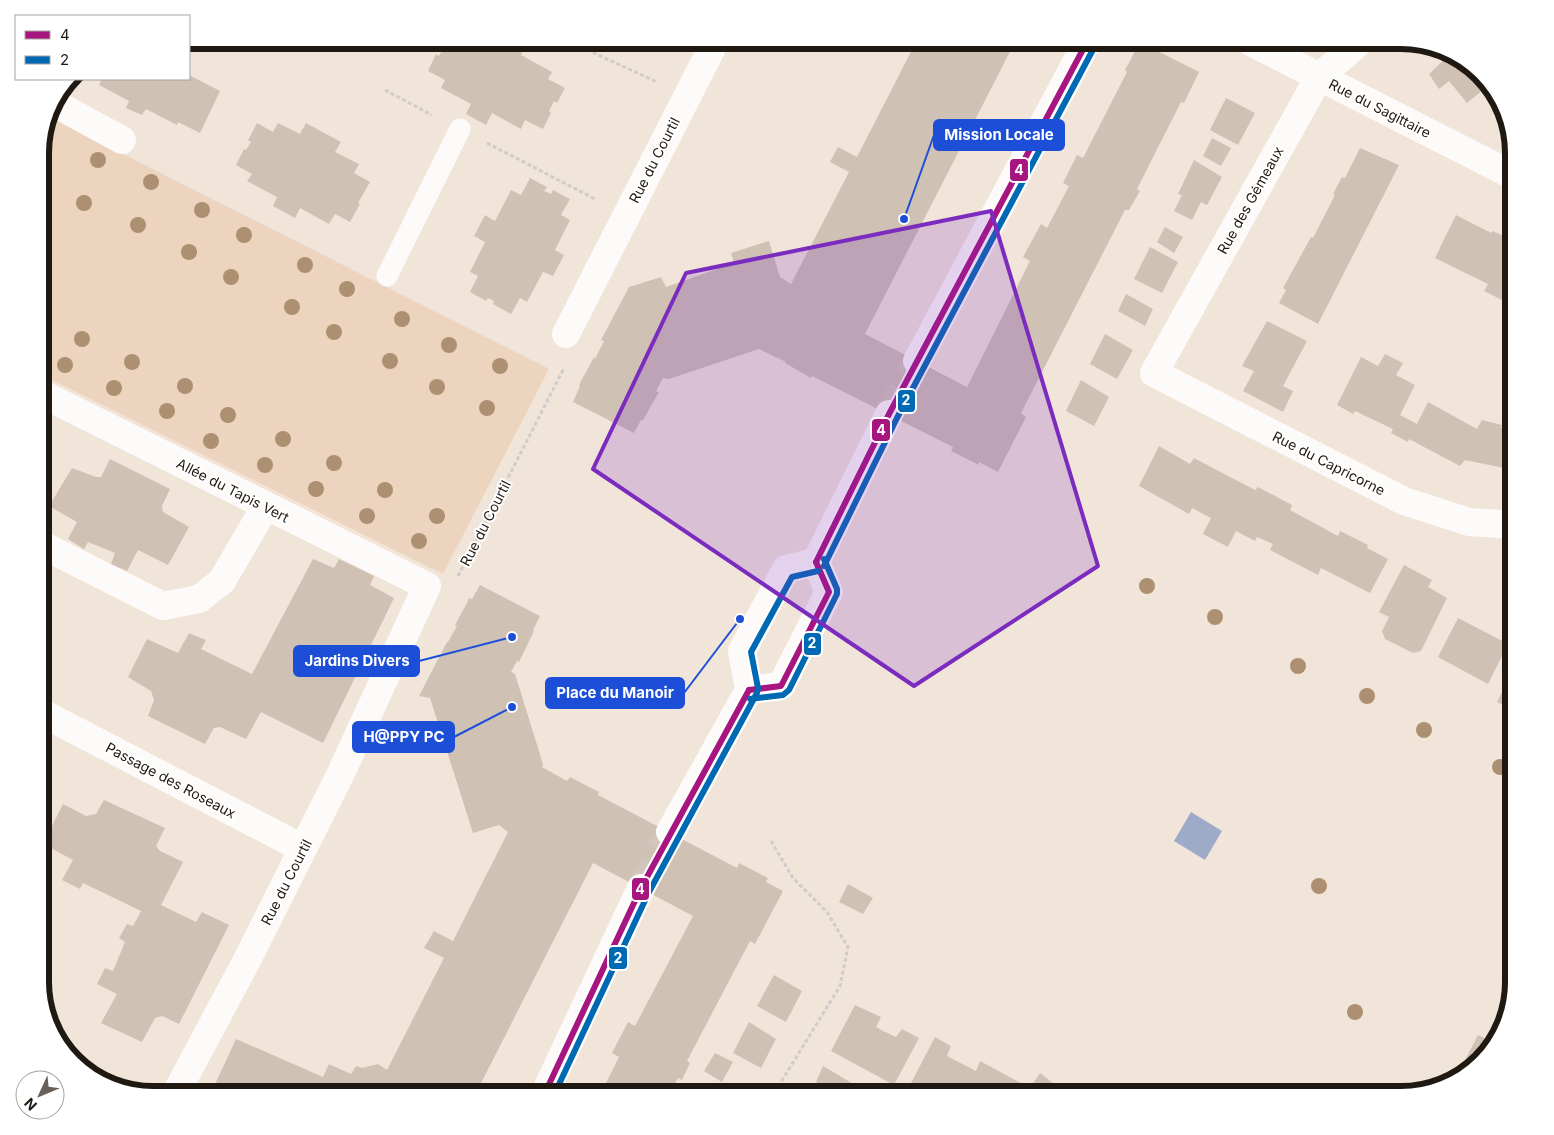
<svg xmlns="http://www.w3.org/2000/svg" width="1554" height="1135" font-family="Inter,sans-serif">
	<style>
		.green { fill: #ecd4be }
		.water { fill: #9dabc8 }
		.building { fill: #cfc1b4 }
		.lines { fill: none; stroke-linecap: round; stroke-linejoin: round }
		.secondary-tunnel { stroke: #d2c6bc; stroke-width: 28; stroke-dasharray: 28 14; stroke-linecap: butt }
		.path { stroke: #d0ccc9; stroke-width: 3; stroke-dasharray: 4 2.5; stroke-linecap: butt }
		.lane { stroke: #fdfbf9; stroke-width: 21 }
		.street { stroke: #fdfbf9; stroke-width: 28 }
		.secondary { stroke: #fdfbf9; stroke-width: 28 }
		.bus-1-casing { stroke: #fff; stroke-width: 10 }
		.bus-2-casing { stroke: #fff; stroke-width: 10 }
		.bus-1 { stroke: #a71680; stroke-width: 6 }
		.bus-2 { stroke: #0069b4; stroke-width: 6 }
		.tree { fill: #ad9071 }
		.marked { fill: #7b2cbf; fill-opacity: 0.2; stroke: #7b2cbf; stroke-width: 4; stroke-linejoin: round }
		.labels { text-anchor: middle; dominant-baseline: central; stroke-width: 4; stroke-linejoin: round; paint-order: stroke }
		.street-label { font-size: 14px; fill: #201912; stroke: #fff }
		.rim { fill: none; stroke: #201912; stroke-width: 6 }
		.leader { fill: none; stroke: #1d4ed8; stroke-width: 2 }
		.callout-dot { fill: #1d4ed8; stroke: #fff; stroke-width: 2 }
		.callout { fill: #1d4ed8; stroke: #1d4ed8; stroke-width: 2 }
		.callout-label { font-size: 15px; text-anchor: middle; font-weight: bold; fill: #fff }
		.line-badge { stroke: #fff; stroke-width: 2 }
		.badge-label { font-size: 14px; text-anchor: middle; font-weight: bold; fill: #fff }
	</style>
	<rect width="100%" height="100%" fill="#f1e5da"/>
	<path class="green" d="M48,116L549,369L443,574L40,374V145Z"/>
	<path class="water" d="M1191,812L1222,831L1205,860L1174,841Z"/>
	<g class="building">
		<path d="M444,40H493L501,44L503,40H513L525,47L521,55L552,72L548,79L565,88L557,103L554,101L549,111L551,113L543,129L525,120L521,129L492,113L486,125L466,114L471,104L441,88L445,80L428,71L436,54L439,56L444,47L441,45Z"/>
		<path d="M917,40H1016L865,334L967,387L1030,261L1023,257L1041,224L1047,228L1069,186L1063,183L1077,155L1083,158L1127,72L1125,70L1140,42L1199,72L1184,103L1181,102L1137,189L1140,191L1129,210H1125L1021,413L1026,417L998,472L979,462V465L951,451L953,447L812,376L811,378L785,363L786,362L759,349L669,379L663,378L656,391L659,392L643,420H641L634,433L573,402L580,386L579,385L594,357L595,359L604,341L601,340L629,287L661,277L666,287L734,263L731,253L769,241L780,277L791,284L849,172L830,162L838,147L857,157Z"/>
		<path d="M1448,56L1470,63L1488,86L1467,103L1449,81L1439,89L1429,74Z"/>
		<path d="M189,75L220,91L200,133L178,122L177,125L146,109L142,115L126,108L129,101L99,85L102,79H189Z"/>
		<path d="M1226,98L1255,113L1238,145L1210,130Z"/>
		<path d="M257,123L273,132L278,123L300,134L306,123L341,142L335,152L359,164L354,173L370,182L358,203L360,204L350,222L335,214L329,224L300,208L295,218L273,206L277,197L247,181L252,174L236,165L244,149L246,150L251,142L248,140Z"/>
		<path d="M1212,138L1231,148L1221,166L1203,156Z"/>
		<path d="M1360,148L1399,165L1318,324L1279,303L1286,290L1283,288L1311,237L1313,238L1335,195L1333,194L1342,177L1345,178Z"/>
		<path d="M1194,160L1222,177L1207,205L1201,202L1192,220L1174,211L1182,195L1178,194Z"/>
		<path d="M530,178L547,187L544,191L551,194L553,190L570,199L561,215L570,220L555,250L564,255L553,276L543,272L527,302L520,298L511,314L493,304L494,301L488,298L486,301L470,292L478,276L470,272L485,242L474,236L485,215L495,221L511,190L521,195Z"/>
		<path d="M1456,215L1491,233L1493,231L1514,241V306L1484,291L1488,284L1435,258Z"/>
		<path d="M1165,227L1183,237L1174,253L1157,242Z"/>
		<path d="M1150,247L1178,262L1162,293L1134,279Z"/>
		<path d="M1126,294L1153,309L1145,326L1118,311Z"/>
		<path d="M1267,321L1307,341L1283,386L1293,391L1283,412L1243,391L1254,371L1242,366Z"/>
		<path d="M1105,334L1133,350L1117,379L1090,364Z"/>
		<path d="M1385,354L1403,363L1396,375L1415,385L1400,415L1417,424L1428,402L1477,429L1482,420L1502,425L1501,428L1514,429V470L1465,460L1460,466L1409,439L1408,442L1391,433L1393,429L1355,411L1353,414L1337,405L1361,357L1378,366Z"/>
		<path d="M1081,380L1109,397L1094,426L1066,411Z"/>
		<path d="M1159,446L1190,464L1194,458L1255,490L1258,487L1292,505L1290,510L1338,536L1340,531L1368,545L1367,548L1388,559L1370,593L1321,568L1318,575L1270,550L1273,544L1257,537L1255,541L1236,531L1228,547L1203,534L1211,518L1192,508L1189,514L1139,486Z"/>
		<path d="M110,459L170,489L162,506L163,512L189,527L168,565L138,550L127,571L113,565L111,564L115,553L88,542L84,549L68,539L77,522L49,506L72,468L96,477H101Z"/>
		<path d="M313,559L334,568L339,559L374,576L370,585L394,598L323,743L261,712L246,739L220,727L214,728L205,744L148,716L154,700L151,691L128,677L147,639L178,653L189,633L206,640L201,649L252,674Z"/>
		<path d="M1404,565L1432,580L1428,587L1447,598L1421,651L1413,653L1385,639L1382,631L1389,617L1379,612Z"/>
		<path d="M480,585L540,616L533,630L534,631L519,662L517,661L511,672L515,674L543,764L542,767L567,781L570,777L599,792L598,795L737,868L739,863L768,878L766,882L783,891L755,944L750,941L687,1061L690,1063L682,1080L678,1078L669,1095H600L619,1057L612,1053L628,1022L635,1026L693,916L593,863L477,1091L481,1093L480,1095H210L236,1039L323,1077L329,1064L351,1074L356,1066L362,1068L378,1064L387,1070L444,958L424,948L434,931L453,941L508,832L499,825L473,833L430,698L419,696L447,642H448L457,626L455,625L468,601L469,598L472,599Z"/>
		<path d="M1458,618L1508,644L1488,684L1438,657Z"/>
		<path d="M1514,668V710L1497,702Z"/>
		<path d="M104,800L165,828L156,846L160,851L183,862L161,905L196,922L202,912L229,925L179,1024L162,1016L155,1018L142,1042L101,1023L117,994L97,984L105,968L113,971L125,942L119,938L127,924L133,926L141,911L83,883L80,889L62,880L73,860L43,844L63,804L86,816L96,814Z"/>
		<path d="M848,884L873,898L863,914L839,902Z"/>
		<path d="M774,975L802,991L786,1022L757,1006Z"/>
		<path d="M855,1005L881,1017L876,1027L883,1031L896,1037L902,1029L919,1038L894,1085L831,1051Z"/>
		<path d="M749,1022L776,1039L761,1068L733,1053Z"/>
		<path d="M1496,1032L1491,1051L1463,1074L1459,1072L1478,1035L1491,1041Z"/>
		<path d="M935,1037L951,1046L947,1056L976,1071L980,1061L1030,1088L1040,1073L1054,1084L1048,1093L1051,1095H930L910,1085Z"/>
		<path d="M715,1053L733,1062L722,1082L704,1071Z"/>
		<path d="M823,1066L855,1085L849,1095H839L816,1082Z"/>
		<path d="M697,1086L715,1095H692Z"/>
	</g>
	<g class="lines">
		<g class="secondary-tunnel">
			<path d="M889,414L917,361"/>
			<path d="M641,888L670,832"/>
		</g>
		<g class="path">
			<path d="M581,47L657,82"/>
			<path d="M385,90L432,115"/>
			<path d="M487,143L597,200"/>
			<path d="M458,576L564,368"/>
			<path d="M771,841L793,878L827,912L848,947L840,986L773,1095"/>
		</g>
		<path class="lane" d="M387,276L460,129"/>
		<g class="street">
			<path d="M1247,40L1514,176"/>
			<path d="M1362,40L1319,77L1154,373L1404,501L1469,522L1514,525"/>
			<path d="M52,102L122,140"/>
			<path d="M566,334L716,40"/>
			<path d="M40,393L427,586L341,773L247,960L175,1095"/>
			<path d="M40,544L163,606L199,599L222,581L265,507"/>
			<path d="M40,712L302,848"/>
		</g>
		<g class="secondary">
			<path d="M917,361L1088,40"/>
			<path d="M816,562L889,414"/>
			<path d="M749,690L781,686L829,592L816,562"/>
			<path d="M670,832L749,690L742,651L786,569L816,562"/>
			<path d="M544,1095L641,888"/>
		</g>
		<g class="bus-1-casing">
			<g id="bus-1">
				<path d="M816,562L889,414L1088,40"/>
				<path d="M749,690L781,686L829,592L816,562"/>
				<path d="M544,1095L641,888L749,690"/>
			</g>
		</g>
		<g class="bus-2-casing">
			<g id="bus-2">
				<path d="M824,566L897,418L1096,44"/>
				<path d="M750,699L783,695L789,690L837,594V589L824,559"/>
				<path d="M554,1095L649,892L757,693L758,688L751,652L792,577L818,571"/>
			</g>
		</g>
		<use href="#bus-1" class="bus-1"/>
		<use href="#bus-2" class="bus-2"/>
	</g>
	<g class="tree">
		<circle cx="98" cy="160" r="8"/>
		<circle cx="151" cy="182" r="8"/>
		<circle cx="84" cy="203" r="8"/>
		<circle cx="202" cy="210" r="8"/>
		<circle cx="138" cy="225" r="8"/>
		<circle cx="244" cy="235" r="8"/>
		<circle cx="189" cy="252" r="8"/>
		<circle cx="305" cy="265" r="8"/>
		<circle cx="231" cy="277" r="8"/>
		<circle cx="347" cy="289" r="8"/>
		<circle cx="292" cy="307" r="8"/>
		<circle cx="402" cy="319" r="8"/>
		<circle cx="334" cy="332" r="8"/>
		<circle cx="82" cy="339" r="8"/>
		<circle cx="449" cy="345" r="8"/>
		<circle cx="390" cy="361" r="8"/>
		<circle cx="132" cy="362" r="8"/>
		<circle cx="65" cy="365" r="8"/>
		<circle cx="500" cy="366" r="8"/>
		<circle cx="185" cy="386" r="8"/>
		<circle cx="437" cy="387" r="8"/>
		<circle cx="114" cy="388" r="8"/>
		<circle cx="487" cy="408" r="8"/>
		<circle cx="167" cy="411" r="8"/>
		<circle cx="228" cy="415" r="8"/>
		<circle cx="283" cy="439" r="8"/>
		<circle cx="211" cy="441" r="8"/>
		<circle cx="334" cy="463" r="8"/>
		<circle cx="265" cy="465" r="8"/>
		<circle cx="316" cy="489" r="8"/>
		<circle cx="385" cy="490" r="8"/>
		<circle cx="367" cy="516" r="8"/>
		<circle cx="437" cy="516" r="8"/>
		<circle cx="419" cy="541" r="8"/>
		<circle cx="1147" cy="586" r="8"/>
		<circle cx="1215" cy="617" r="8"/>
		<circle cx="1298" cy="666" r="8"/>
		<circle cx="1367" cy="696" r="8"/>
		<circle cx="1424" cy="730" r="8"/>
		<circle cx="1500" cy="767" r="8"/>
		<circle cx="1319" cy="886" r="8"/>
		<circle cx="1355" cy="1012" r="8"/>
	</g>
	<path class="marked" d="M991,211L1098,566L914,686L593,469L686,273Z"/>
	<g class="labels">
		<g class="street-label">
			<text transform="translate(1380 108) rotate(27)">Rue du Sagittaire</text>
			<text transform="translate(654 160) rotate(-63)">Rue du Courtil</text>
			<text transform="translate(1250 200) rotate(-61)">Rue des Gémeaux</text>
			<text transform="translate(1329 463) rotate(27)">Rue du Capricorne</text>
			<text transform="translate(233 490) rotate(27)">Allée du Tapis Vert</text>
			<text transform="translate(485 523) rotate(-63)">Rue du Courtil</text>
			<text transform="translate(171 780) rotate(28)">Passage des Roseaux</text>
			<text transform="translate(286 882) rotate(-63)">Rue du Courtil</text>
		</g>
	</g>
	<path d="M0 0H1554V1135H0ZM153 49H1401A104 104 0 0 1 1505 153V982A104 104 0 0 1 1401 1086H153A104 104 0 0 1 49 982V153A104 104 0 0 1 153 49Z" fill="#fff" fill-rule="evenodd"/>
	<path class="rim" d="M153 49H1401A104 104 0 0 1 1505 153V982A104 104 0 0 1 1401 1086H153A104 104 0 0 1 49 982V153A104 104 0 0 1 153 49Z"/>
	<path class="leader" d="M904 219L934 135M512 637L419 661M740 619L684 693M512 707L454 737"/>
	<g class="callout-dot">
		<circle cx="904" cy="219" r="5"/>
		<circle cx="512" cy="637" r="5"/>
		<circle cx="740" cy="619" r="5"/>
		<circle cx="512" cy="707" r="5"/>
	</g>
	<g class="callout">
		<rect x="934" y="120" width="130" height="30" rx="5"/>
		<rect x="294" y="646" width="125" height="30" rx="5"/>
		<rect x="546" y="678" width="138" height="30" rx="5"/>
		<rect x="353" y="722" width="101" height="30" rx="5"/>
	</g>
	<g class="callout-label">
		<text x="999" y="140">Mission Locale</text>
		<text x="357" y="666">Jardins Divers</text>
		<text x="615" y="698">Place du Manoir</text>
		<text x="404" y="742">H@PPY PC</text>
	</g>
	<g class="line-badge">
		<rect x="1009" y="158" width="20" height="24" rx="5" fill="#a71680"/>
		<rect x="897" y="389" width="19" height="24" rx="5" fill="#0069b4"/>
		<rect x="871" y="418" width="20" height="24" rx="5" fill="#a71680"/>
		<rect x="803" y="632" width="19" height="24" rx="5" fill="#0069b4"/>
		<rect x="631" y="877" width="19" height="24" rx="5" fill="#a71680"/>
		<rect x="608" y="946" width="20" height="24" rx="5" fill="#0069b4"/>
	</g>
	<g class="badge-label">
		<text x="1019" y="175">4</text>
		<text x="906" y="405">2</text>
		<text x="881" y="435">4</text>
		<text x="812" y="648">2</text>
		<text x="640" y="894">4</text>
		<text x="618" y="963">2</text>
	</g>
	<rect x="15" y="15" width="175" height="65" fill="#ffffff" stroke="#a6a3a0"/>
	<rect x="25" y="31" width="25" height="8" fill="#a71680" stroke="#a6a3a0"/>
	<text x="60" y="40" font-size="15" fill="#201912">4</text>
	<rect x="25" y="56" width="25" height="8" fill="#0069b4" stroke="#a6a3a0"/>
	<text x="60" y="65" font-size="15" fill="#201912">2</text>
	<g transform="translate(40 1095) rotate(226)"><circle r="24" fill="#ffffff" stroke="#a6a3a0"/>
	<path d="M0-4L9 19L0 12L-9 19Z" fill="#696058"/>
	<text y="-8" font-size="14" font-weight="bold" text-anchor="middle" fill="#201912">N</text>
	</g>
</svg>
